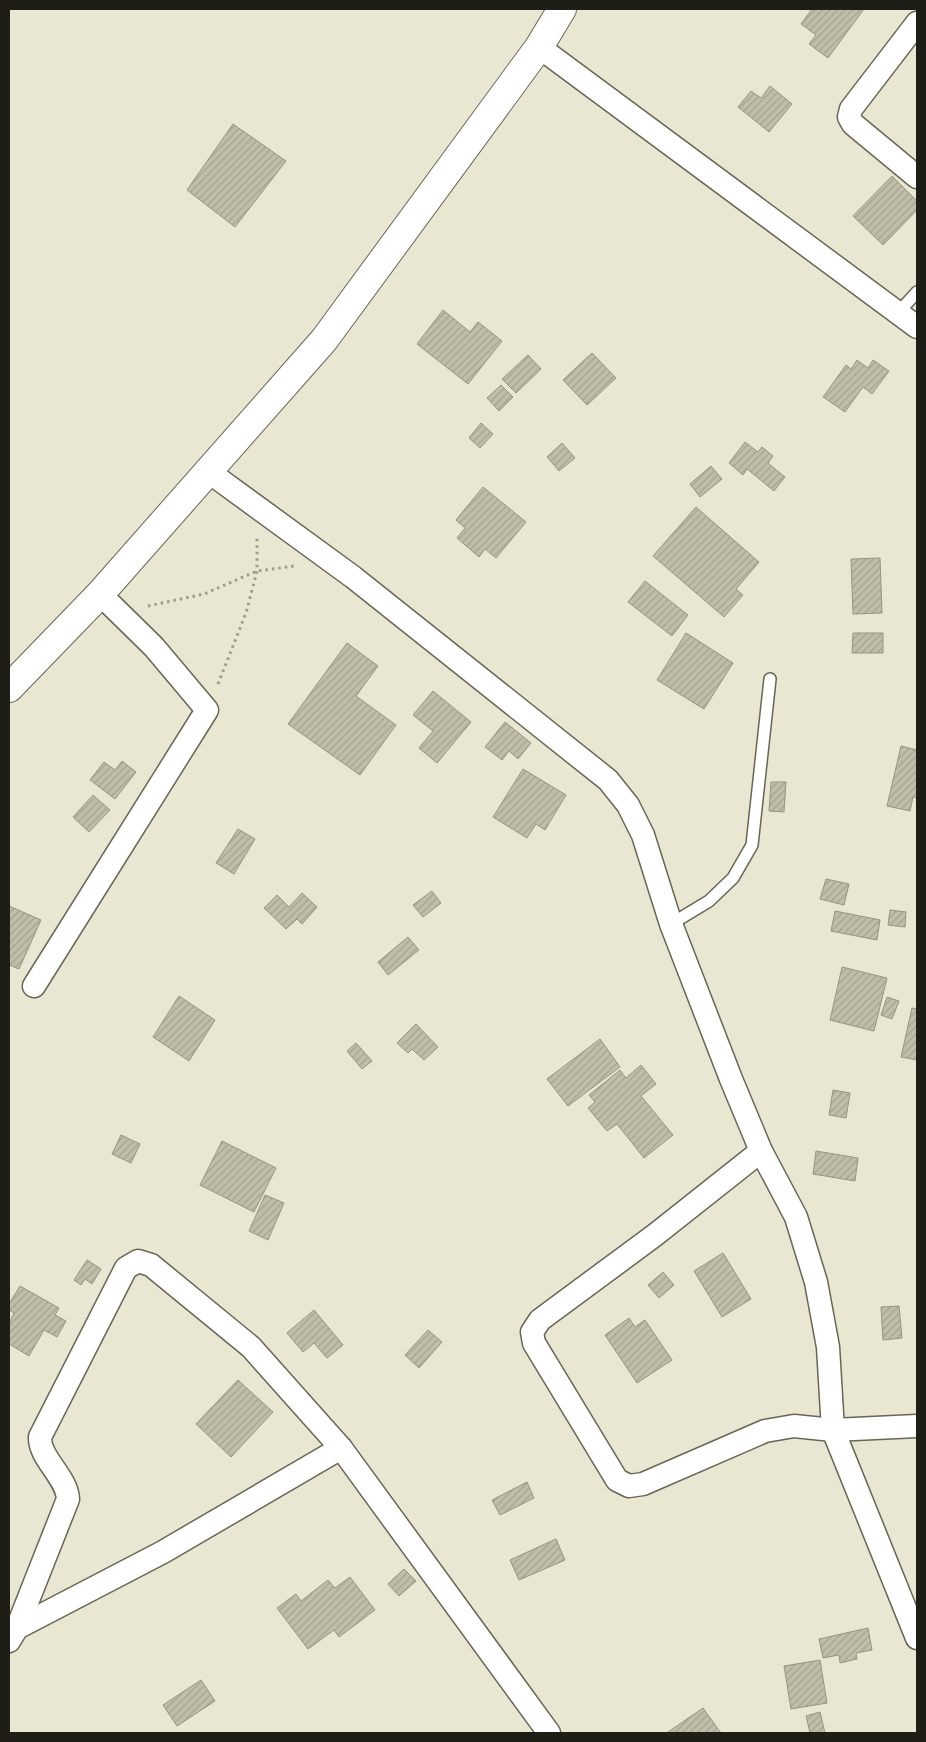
<svg xmlns="http://www.w3.org/2000/svg" width="926" height="1742" font-family="Barlow,sans-serif">
	<style>
		.building { fill: url(#building-hatch); stroke: #979581 }
		.lines { fill: none; stroke-linecap: round; stroke-linejoin: round }
		.lane-casing { stroke: #686654; stroke-width: 14 }
		.street-casing { stroke: #686654; stroke-width: 25 }
		.secondary-casing { stroke: #686654; stroke-width: 30 }
		.path { stroke: #9e9d8d; stroke-width: 3; stroke-dasharray: 2.5 4; stroke-linecap: butt }
		.lane { stroke: #fff; stroke-width: 11 }
		.street { stroke: #fff; stroke-width: 22 }
		.secondary { stroke: #fff; stroke-width: 28 }
	</style>
	<defs>
		<pattern id="building-hatch" width="6" height="6" patternUnits="userSpaceOnUse" patternTransform="scale(1.25)"><rect width="6" height="6" fill="#c0bda9"/><path d="M-1 1l2-2M0 6l6-6M5 7l2-2" fill="none" stroke="#a5a291"/></pattern>
	</defs>
	<rect width="100%" height="100%" fill="#e9e7d2"/>
	<g class="building">
		<path d="M812,9H864L828,58L809,44L816,35L801,24Z"/>
		<path d="M770,86L792,104L769,132L738,107L751,91L761,98Z"/>
		<path d="M233,124L286,161L235,227L187,190Z"/>
		<path d="M892,176L917,201V210L883,245L853,216Z"/>
		<path d="M443,310L470,332L478,322L502,341L468,384L417,344Z"/>
		<path d="M592,353L616,378L587,405L563,380Z"/>
		<path d="M528,355L541,369L516,393L502,379Z"/>
		<path d="M857,360L868,368L873,360L889,371L872,394L863,387L845,412L823,397L846,365L851,369Z"/>
		<path d="M501,385L513,397L499,411L487,398Z"/>
		<path d="M481,423L493,434L480,448L469,438Z"/>
		<path d="M745,442L758,452L762,447L773,456L768,463L785,477L774,491L747,469L743,475L729,463Z"/>
		<path d="M562,443L575,458L559,471L547,457Z"/>
		<path d="M711,466L722,479L700,497L690,484Z"/>
		<path d="M483,487L526,522L496,558L485,549L479,557L457,538L465,528L456,520Z"/>
		<path d="M696,507L759,562L736,589L743,595L724,617L653,556Z"/>
		<path d="M880,558L882,613L853,614L851,559Z"/>
		<path d="M645,581L688,615L672,636L628,602Z"/>
		<path d="M686,633L733,663L704,709L657,680Z"/>
		<path d="M853,633H883V653H852Z"/>
		<path d="M347,643L378,666L356,696L396,725L360,775L288,724Z"/>
		<path d="M433,691L471,722L437,763L419,748L433,731L413,715Z"/>
		<path d="M505,722L531,743L518,759L509,751L502,760L485,747Z"/>
		<path d="M901,746L917,750V798L913,797L910,811L887,806Z"/>
		<path d="M122,761L136,772L115,799L90,780L104,762L115,770Z"/>
		<path d="M523,769L566,795L545,830L536,824L527,838L493,817Z"/>
		<path d="M771,782H786L784,812L769,811Z"/>
		<path d="M93,795L110,810L89,832L73,817Z"/>
		<path d="M238,829L255,839L234,874L216,863Z"/>
		<path d="M826,879L849,884L844,905L820,899Z"/>
		<path d="M432,891L441,903L423,917L413,905Z"/>
		<path d="M302,893L317,907L302,924L297,919L286,929L264,908L277,895L289,907Z"/>
		<path d="M9,906L41,920L19,969L9,965Z"/>
		<path d="M890,910L906,912L905,927L888,925Z"/>
		<path d="M835,911L880,920L877,940L831,931Z"/>
		<path d="M408,937L419,950L388,975L378,962Z"/>
		<path d="M842,967L887,978L874,1031L830,1020Z"/>
		<path d="M179,996L215,1020L189,1061L153,1037Z"/>
		<path d="M887,997L899,1001L892,1019L881,1015Z"/>
		<path d="M912,1008L917,1009V1060L901,1057Z"/>
		<path d="M416,1024L438,1047L424,1060L412,1049L408,1053L397,1043Z"/>
		<path d="M600,1039L620,1067L568,1106L547,1079Z"/>
		<path d="M356,1043L372,1061L362,1069L347,1051Z"/>
		<path d="M641,1065L656,1084L641,1096L673,1135L644,1158L617,1124L607,1131L588,1108L595,1102L589,1095L620,1070L626,1078Z"/>
		<path d="M833,1090L850,1093L846,1118L829,1115Z"/>
		<path d="M121,1135L140,1144L131,1163L112,1154Z"/>
		<path d="M222,1141L276,1168L254,1212L200,1185Z"/>
		<path d="M816,1151L858,1158L855,1181L813,1174Z"/>
		<path d="M265,1195L284,1203L268,1240L249,1231Z"/>
		<path d="M723,1253L751,1299L722,1317L694,1271Z"/>
		<path d="M87,1260L101,1269L92,1284L85,1279L81,1285L74,1280Z"/>
		<path d="M663,1272L674,1285L659,1298L648,1285Z"/>
		<path d="M20,1286L59,1308L55,1315L66,1321L57,1337L44,1330L29,1356L9,1344V1323L14,1313L9,1310V1304Z"/>
		<path d="M899,1306L902,1338L883,1340L881,1307Z"/>
		<path d="M314,1310L343,1345L327,1358L314,1343L303,1352L287,1333Z"/>
		<path d="M629,1318L635,1327L645,1320L672,1360L637,1383L605,1335Z"/>
		<path d="M428,1330L442,1342L419,1368L405,1355Z"/>
		<path d="M238,1380L273,1412L231,1457L196,1424Z"/>
		<path d="M527,1482L534,1498L500,1515L492,1500Z"/>
		<path d="M556,1539L565,1560L519,1580L510,1560Z"/>
		<path d="M404,1569L416,1581L399,1596L388,1584Z"/>
		<path d="M350,1577L375,1610L339,1637L334,1630L308,1649L277,1608L296,1594L301,1601L328,1580L335,1588Z"/>
		<path d="M868,1628L872,1650L856,1653L857,1659L840,1663L839,1655L823,1658L819,1639Z"/>
		<path d="M820,1660L827,1703L791,1709L784,1666Z"/>
		<path d="M201,1680L215,1701L177,1726L163,1705Z"/>
		<path d="M703,1708L721,1733H668V1732Z"/>
		<path d="M820,1712L825,1733H810L806,1716Z"/>
	</g>
	<g class="lines">
		<g class="lane-casing">
			<g id="lane">
				<path d="M898,313L917,292"/>
				<path d="M671,924L709,901L733,878L752,845L770,679"/>
			</g>
		</g>
		<g class="street-casing">
			<g id="street">
				<path d="M917,23L851,109L849,117L853,124L917,177"/>
				<path d="M539,47L917,327"/>
				<path d="M209,472L353,577L608,780L628,805L643,835L671,924L731,1079L761,1151L796,1217L816,1282L828,1347L833,1430L917,1638"/>
				<path d="M34,986L207,710L154,647L100,594"/>
				<path d="M761,1151L655,1235L540,1320L532,1332L534,1343L617,1480L629,1486L643,1484L765,1431L794,1426L833,1430L917,1426"/>
				<path d="M17,1628L68,1499C67,1477 39,1458 40,1437L126,1268L138,1261L151,1265L251,1347L341,1448"/>
				<path d="M9,1641L17,1628L163,1552L341,1448L549,1733"/>
			</g>
		</g>
		<g class="secondary-casing">
			<path id="secondary" d="M9,688L100,594L324,340L539,47L562,9"/>
		</g>
		<g class="path">
			<path d="M148,606L204,594L257,571L295,566"/>
			<path d="M218,684L246,613L257,571V537"/>
		</g>
		<use href="#lane" class="lane"/>
		<use href="#street" class="street"/>
		<use href="#secondary" class="secondary"/>
	</g>
	<rect width="926" height="1742" fill="none" stroke="#1e1d16" stroke-width="20"/>
</svg>
